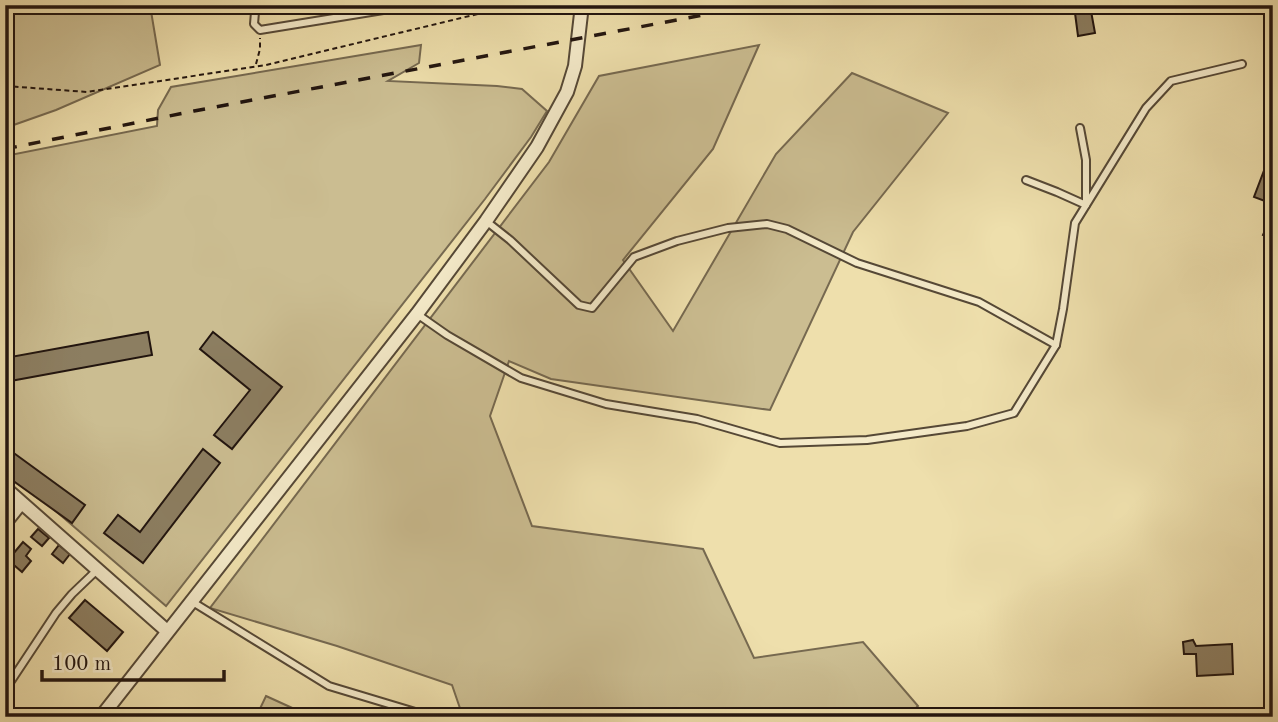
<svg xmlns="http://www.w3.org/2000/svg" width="1278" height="722" font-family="'Old Standard TT',serif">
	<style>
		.green { fill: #cbbd91; stroke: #766950; stroke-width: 2 }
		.building { fill: #8c7e61; stroke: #22150f; stroke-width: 2 }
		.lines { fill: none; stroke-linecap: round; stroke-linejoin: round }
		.service-casing { stroke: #554836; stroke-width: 10 }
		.minor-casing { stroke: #554836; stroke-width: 16 }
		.path { stroke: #22150f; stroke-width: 2; stroke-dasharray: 5 3.5; stroke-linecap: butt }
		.service { stroke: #f4eac9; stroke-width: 6 }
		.minor { stroke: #f4eac9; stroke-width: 12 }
		.rail { stroke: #22150f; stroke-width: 3.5; stroke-dasharray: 12 12; stroke-linecap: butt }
	</style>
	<rect width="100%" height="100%" fill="#eedfac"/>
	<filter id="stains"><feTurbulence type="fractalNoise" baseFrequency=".00286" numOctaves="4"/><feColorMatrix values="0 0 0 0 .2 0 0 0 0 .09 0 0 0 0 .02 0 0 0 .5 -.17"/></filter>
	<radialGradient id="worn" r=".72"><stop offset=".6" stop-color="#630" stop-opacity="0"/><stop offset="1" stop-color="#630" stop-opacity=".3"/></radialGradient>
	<g class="green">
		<path d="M5,5H150L160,65L56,110L5,128Z"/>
		<path d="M421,45L419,63L388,81L497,86L522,89L547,111L531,137L485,199L166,606L29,488L5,452V156L157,126L158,110L171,87Z"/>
		<path d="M759,45L713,149L623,260L673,331L776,154L852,73L948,113L853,232L770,410L551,379L509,361L490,416L532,526L703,549L754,658L863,642L918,706L907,717H463L452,685L337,646L210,608L549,162L599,76Z"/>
		<path d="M266,696L312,717H256Z"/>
	</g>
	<g class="building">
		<path d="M231,5H245L241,12Z"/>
		<path d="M1091,11L1095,33L1078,36L1075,13Z"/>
		<path d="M1273,135V204L1254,197L1271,152L1267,151Z"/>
		<path d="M1272,215H1273V239L1263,235Z"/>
		<path d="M148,332L152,355L5,382V358Z"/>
		<path d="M213,332L282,387L232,449L214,435L250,390L200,349Z"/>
		<path d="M203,449L220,463L143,563L104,533L118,515L140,532Z"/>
		<path d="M11,451L85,505L72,523L5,475V459Z"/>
		<path d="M38,529L49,538L42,546L31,537Z"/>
		<path d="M23,542L31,549L26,556L31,561L22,572L8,560Z"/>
		<path d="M59,545L70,554L63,563L52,554Z"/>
		<path d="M85,600L123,632L107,651L69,618Z"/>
		<path d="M1193,640L1196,646L1232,644L1233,674L1197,676L1196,654H1184L1183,642Z"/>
	</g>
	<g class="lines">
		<g class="service-casing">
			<g id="service">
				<path d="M259,5L255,12L254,24L260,30L414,5"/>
				<path d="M1026,180L1057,192L1086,205V160L1080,128"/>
				<path d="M486,221L510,240L579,305L592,308L634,257L677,241L728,228L767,224L787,229L857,263L979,302L1056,345"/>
				<path d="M417,314L447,335L521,378L606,404L697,419L780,443L867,440L967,426L1014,413L1056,345L1063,309L1075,223L1146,108L1171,81L1242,64"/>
				<path d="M191,601L329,686L432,717"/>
				<path d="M5,696L9,684L56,613L72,594L97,570"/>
			</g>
		</g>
		<g class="minor-casing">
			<g id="minor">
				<path d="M5,488L167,631"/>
				<path d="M5,523L21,503"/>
				<path d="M101,717L417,314L486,221L537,147L567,92L575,66L582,5"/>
			</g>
		</g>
		<g class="path">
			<path d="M256,64L260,49V38"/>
			<path d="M5,86L87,92L266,65L515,5"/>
		</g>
		<use href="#service" class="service"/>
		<use href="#minor" class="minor"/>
		<path class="rail" d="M5,149L194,111L756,5"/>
	</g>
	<rect width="1278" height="722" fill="none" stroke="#eedfac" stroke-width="28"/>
	<rect x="7" y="7" width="1264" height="708" fill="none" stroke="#22150f" stroke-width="3.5"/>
	<rect x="14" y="14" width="1250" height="694" fill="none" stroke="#22150f" stroke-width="2"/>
	<path d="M42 670v10h182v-10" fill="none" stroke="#22150f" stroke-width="3.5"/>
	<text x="52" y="670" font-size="21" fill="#22150f" stroke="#f4eac9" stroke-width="5" paint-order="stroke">100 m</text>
	<rect width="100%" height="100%" filter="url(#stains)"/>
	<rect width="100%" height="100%" fill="url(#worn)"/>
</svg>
